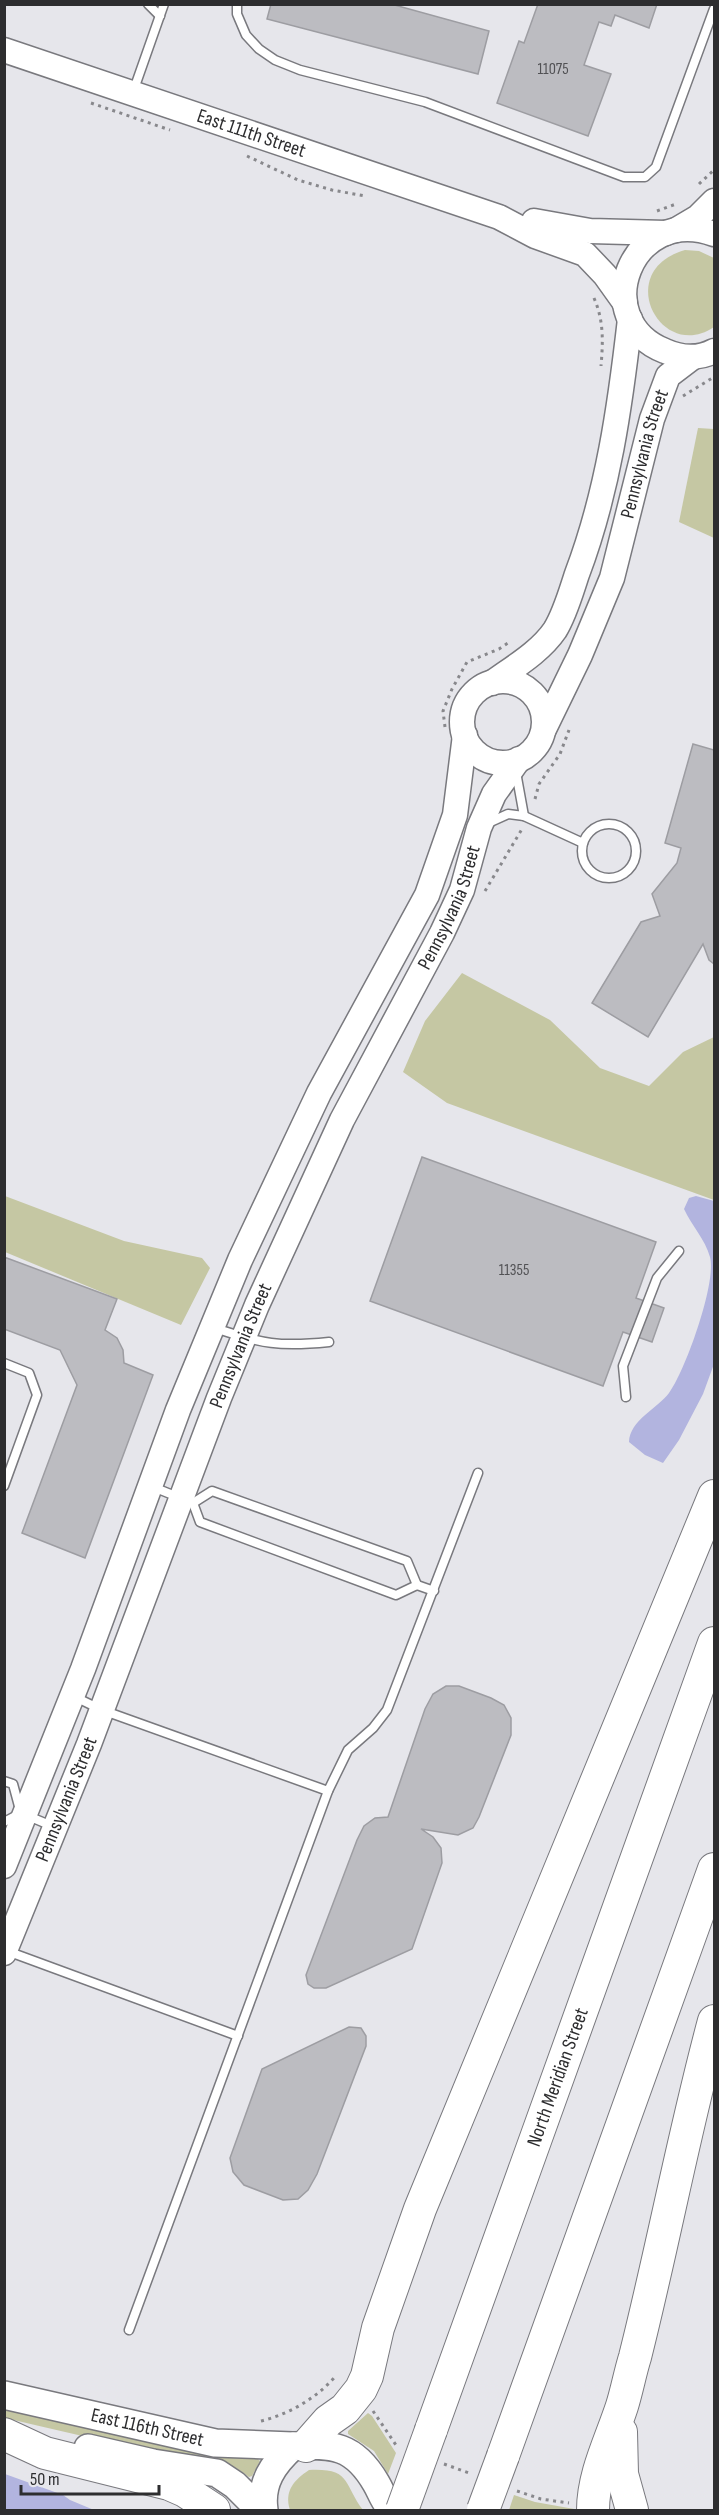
<svg xmlns="http://www.w3.org/2000/svg" width="719" height="2515" font-family="'Sofia Sans Condensed',sans-serif">
	<style>
		.green { fill: #c5c7a3 }
		.water { fill: #b2b4df }
		.building { fill: #bcbcc1; stroke: #9d9da2; stroke-width: 1.5 }
		.lines { fill: none; stroke-linecap: round; stroke-linejoin: round }
		.service-casing { stroke: #79797e; stroke-width: 11 }
		.secondary-casing { stroke: #79797e; stroke-width: 27 }
		.primary-casing { stroke: #79797e; stroke-width: 30 }
		.motorway-casing { stroke: #79797e; stroke-width: 34 }
		.path { stroke: #88888c; stroke-width: 3; stroke-dasharray: 3 4.5; stroke-linecap: butt }
		.service { stroke: #fff; stroke-width: 8 }
		.secondary { stroke: #fff; stroke-width: 24 }
		.primary { stroke: #fff; stroke-width: 27 }
		.motorway { stroke: #fff; stroke-width: 32 }
		.motorway-bridge-casing { stroke: #79797e; stroke-width: 34; stroke-linecap: butt }
		.motorway-bridge { stroke: #fff; stroke-width: 32 }
		.labels { text-anchor: middle; dominant-baseline: central; stroke-width: 5; stroke-linejoin: round; paint-order: stroke }
		.number-label { font-size: 16px; fill: #515154 }
		.street-label { font-size: 20px; fill: #2d2d2f; stroke: #e6e6eb }
	</style>
	<rect width="100%" height="100%" fill="#e6e6eb"/>
	<g class="green">
		<path d="M685,250L699,251L714,258V327C661,363 612,271 685,250Z"/>
		<path d="M698,428L714,429V538L679,522Z"/>
		<path d="M462,973L550,1020L600,1068L649,1086L683,1052L714,1037V1200L447,1103L403,1072L425,1021Z"/>
		<path d="M5,1196L124,1241L202,1258L210,1268L181,1325L5,1252Z"/>
		<path d="M5,2408L214,2455L257,2458L260,2461L252,2476L249,2477C220,2452 175,2456 139,2449C94,2439 49,2428 5,2418Z"/>
		<path d="M368,2413L372,2416L396,2453L388,2474L374,2451L348,2434V2431Z"/>
		<path d="M309,2470C352,2468 343,2484 363,2510H290C284,2491 294,2480 309,2470Z"/>
		<path d="M514,2495L535,2502L580,2510H509Z"/>
	</g>
	<g class="water">
		<path d="M696,1196L714,1201V1364L703,1394L679,1440L663,1463L645,1455L629,1442C630,1420 657,1409 669,1393C685,1372 717,1282 710,1257C705,1239 692,1226 684,1209L689,1198Z"/>
		<path d="M5,2474L63,2495L70,2500L94,2510H5Z"/>
	</g>
	<g class="building">
		<path d="M271,4H391L489,31L478,74L267,19Z"/>
		<path d="M538,4H657L649,28L615,15L611,26L599,22L584,65L611,74L588,136L497,103L519,41L524,43Z"/>
		<path d="M693,744L714,750V964L709,960L703,944L648,1037L592,1003L641,922L660,916L652,894L677,863L681,848L665,843Z"/>
		<path d="M422,1157L656,1242L636,1298L664,1308L652,1342L623,1332L603,1386L370,1301Z"/>
		<path d="M4,1257L117,1299L105,1330L117,1338L123,1350L124,1363L153,1375L85,1558L22,1533L77,1385L60,1350L4,1329Z"/>
		<path d="M446,1686H459L491,1698L504,1705L511,1718V1735L479,1817L473,1828L458,1835L421,1829L433,1837L441,1848L442,1863L412,1949L326,1988H314L308,1984L306,1975L357,1840L364,1826L375,1818L388,1817L425,1709L433,1694Z"/>
		<path d="M349,2027L361,2028L366,2036V2046L317,2174L308,2190L298,2199L283,2200L244,2185L233,2172L230,2158L262,2069Z"/>
	</g>
	<g class="lines">
		<g class="service-casing">
			<g id="service">
				<path d="M148,4L160,16"/>
				<path d="M237,4V14L246,35L259,49L275,60L300,70L425,102L624,177H645L656,167L714,9"/>
				<path d="M133,92L164,4"/>
				<path d="M516,772L524,816"/>
				<path d="M486,824L508,814L524,816L583,843"/>
				<circle cx="609" cy="851" r="27"/>
				<path d="M215,1328C262,1344 280,1347 329,1342"/>
				<path d="M4,1363L29,1373L37,1395L4,1486"/>
				<path d="M626,1397L623,1366L657,1278L679,1251"/>
				<path d="M153,1487L193,1503L200,1522L396,1595L417,1585L434,1591"/>
				<path d="M193,1503L212,1491L407,1561L417,1585"/>
				<path d="M73,1696L102,1710L328,1791"/>
				<path d="M4,1781L13,1784L20,1810"/>
				<path d="M4,1822L21,1813L52,1826"/>
				<path d="M7,1951L238,2036"/>
				<path d="M129,2330L328,1791L348,1750L373,1728L387,1710L478,1473"/>
			</g>
		</g>
		<g class="secondary-casing">
			<g id="secondary">
				<path id="s1" d="M4,50L499,217L535,236L585,254L605,275L625,303"/>
				<path d="M534,221L590,231L666,233"/>
				<path d="M676,230L698,217L714,201"/>
				<path d="M714,234C631,204 587,320 665,351C681,358 699,359 714,351"/>
				<circle cx="503" cy="722" r="41"/>
				<path d="M492,683C514,667 540,652 555,630C565,614 571,592 577,574C608,492 620,407 630,319"/>
				<path id="s2" d="M544,729L580,655L612,578L652,419L668,376L693,357"/>
				<path d="M4,1866L83,1669L178,1410L240,1260L319,1093L427,895L455,815L465,735"/>
				<path id="s3" d="M4,1953L89,1744L219,1398L257,1305L342,1120L442,933L462,890L479,828L494,794L519,759"/>
			</g>
		</g>
		<g class="primary-casing">
			<g id="primary">
				<path id="s4" d="M4,2395L215,2443L293,2446"/>
				<path d="M88,2448L153,2463L217,2473L235,2485L260,2510"/>
				<path d="M264,2510C260,2483 273,2464 293,2446C333,2444 354,2445 376,2483C382,2493 384,2503 394,2510"/>
			</g>
		</g>
		<g class="motorway-casing">
			<g id="motorway">
				<path id="s5" d="M431,2430L714,1643"/>
				<path d="M621,2432L622,2474L632,2510"/>
				<path d="M4,2434L45,2453L169,2484L185,2491L214,2510"/>
				<path d="M306,2446L328,2421L345,2409L361,2389L367,2376L378,2328L420,2209L714,1496"/>
				<path d="M503,2456L714,1869"/>
				<path d="M593,2510C593,2474 611,2440 622,2406C627,2390 630,2373 635,2357C663,2246 684,2132 714,2021"/>
			</g>
		</g>
		<g class="path">
			<path d="M91,103L170,130"/>
			<path d="M247,156L298,180L332,190L365,196"/>
			<path d="M699,184L714,170"/>
			<path d="M657,211L676,204"/>
			<path d="M594,298C604,321 603,342 601,366"/>
			<path d="M683,396L714,377"/>
			<path d="M445,727L443,711L452,689L467,662L499,649L511,641"/>
			<path d="M535,799L539,784L560,754L569,730"/>
			<path d="M485,891L522,829"/>
			<path d="M373,2411L398,2448"/>
			<path d="M261,2421C289,2414 315,2399 334,2378L337,2379"/>
			<path d="M444,2464L472,2474"/>
			<path d="M517,2491L541,2499L569,2503"/>
		</g>
		<use href="#service" class="service"/>
		<use href="#secondary" class="secondary"/>
		<use href="#primary" class="primary"/>
		<use href="#motorway" class="motorway"/>
		<g class="motorway-bridge-casing">
			<g id="motorway-bridge">
				<path d="M402,2510L431,2430"/>
				<path d="M483,2510L503,2456"/>
			</g>
		</g>
		<use href="#motorway-bridge" class="motorway-bridge"/>
	</g>
	<g class="labels">
		<g class="number-label">
			<text x="553" y="69">11075</text>
			<text x="514" y="1270">11355</text>
		</g>
		<g class="street-label">
			<text stroke="none"><textPath href="#s1" startOffset="261">East 111th Street</textPath></text>
			<text stroke="none"><textPath href="#s2" startOffset="294">Pennsylvania Street</textPath></text>
			<text stroke="none"><textPath href="#s3" startOffset="1138">Pennsylvania Street</textPath></text>
			<text stroke="none"><textPath href="#s3" startOffset="652">Pennsylvania Street</textPath></text>
			<text stroke="none"><textPath href="#s3" startOffset="166">Pennsylvania Street</textPath></text>
			<text stroke="none"><textPath href="#s5" startOffset="375">North Meridian Street</textPath></text>
			<text stroke="none"><textPath href="#s4" startOffset="147">East 116th Street</textPath></text>
		</g>
	</g>
	<rect width="719" height="2515" fill="none" stroke="#2d2d2f" stroke-width="12"/>
	<path d="M21 2485v9h138v-9" fill="none" stroke="#2d2d2f" stroke-width="3"/>
	<text x="30" y="2485" font-size="18" fill="#2d2d2f" stroke="#e6e6eb" stroke-width="4.5" paint-order="stroke">50 m</text>
</svg>
